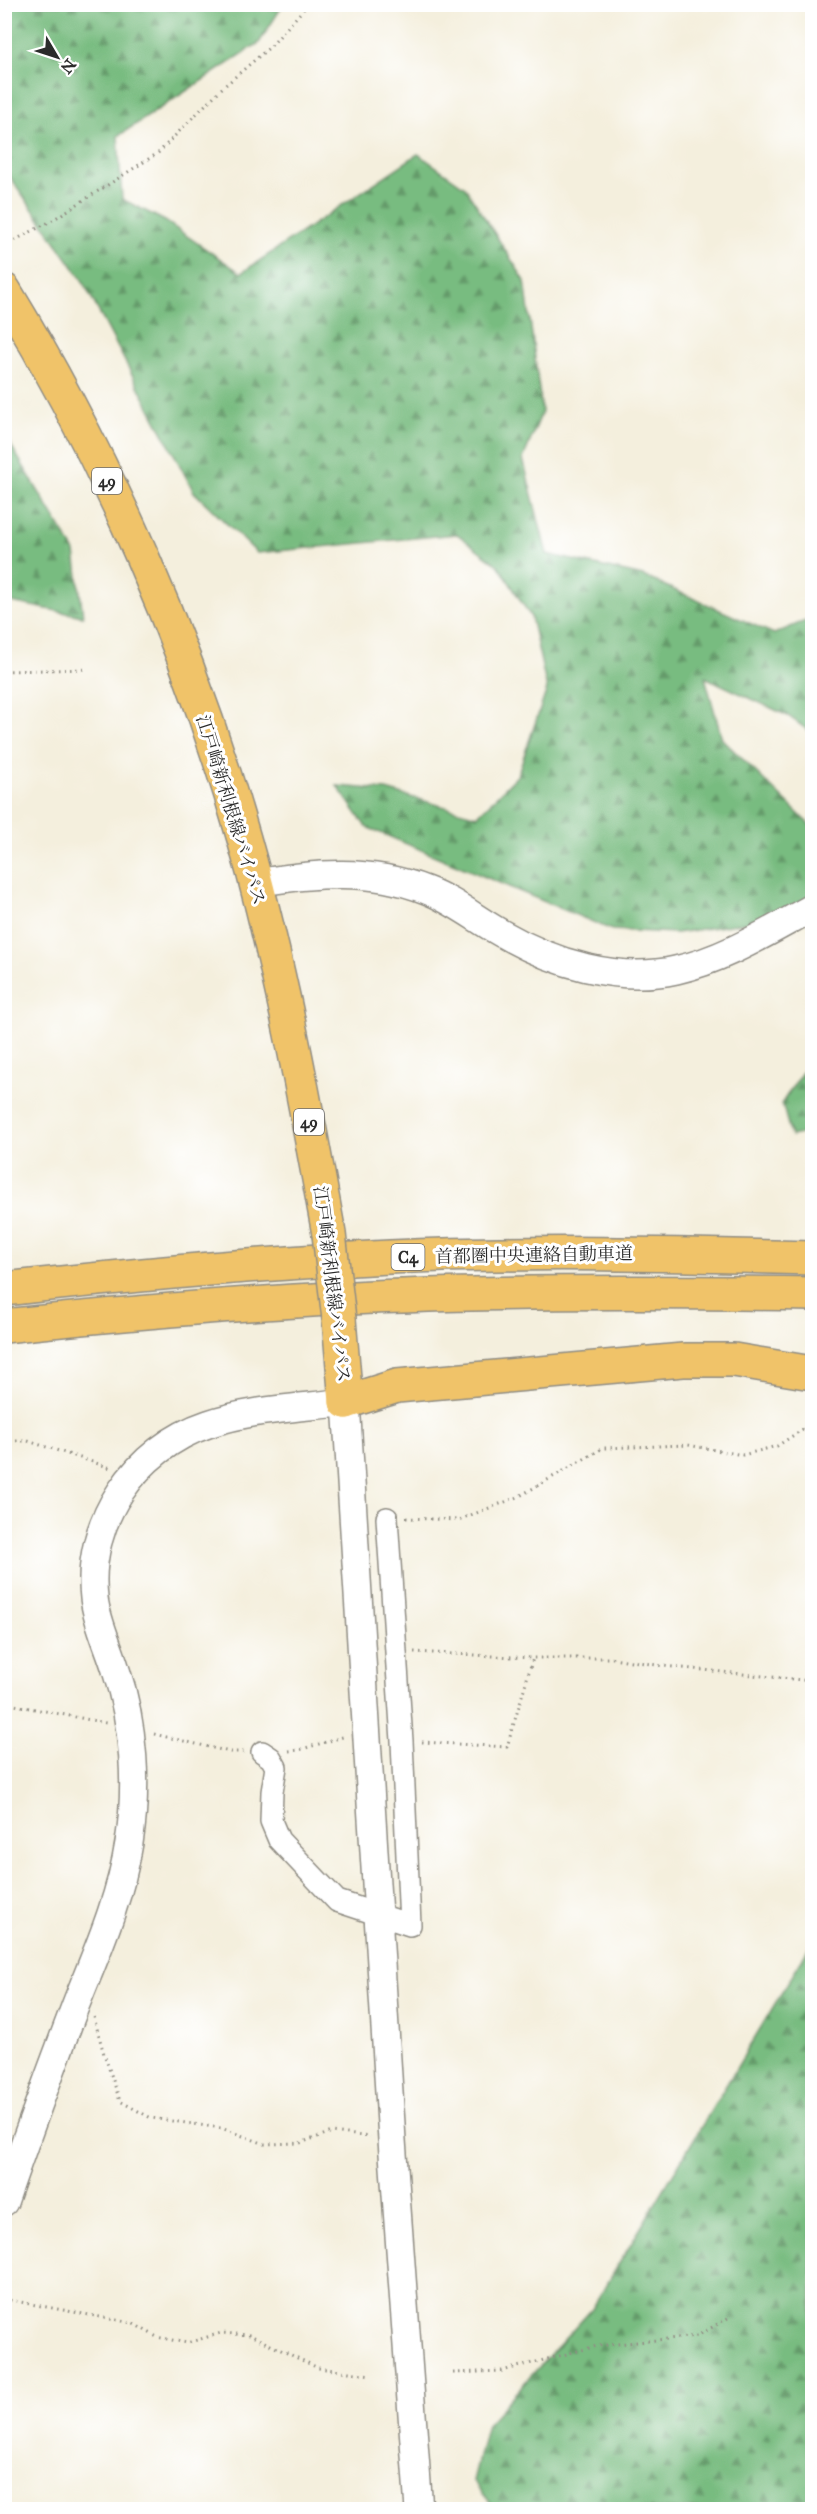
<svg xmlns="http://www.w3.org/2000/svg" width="817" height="2514" font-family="'IM FELL Great Primer','Noto Serif JP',serif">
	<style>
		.forest { fill: url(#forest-firs); stroke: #527456; stroke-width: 1.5 }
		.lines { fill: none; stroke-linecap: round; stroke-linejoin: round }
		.minor-casing { stroke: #908d84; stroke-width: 24 }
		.tertiary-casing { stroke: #908d84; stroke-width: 30 }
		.primary-casing { stroke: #908d84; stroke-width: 36 }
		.motorway-casing { stroke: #908d84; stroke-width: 36 }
		.path { stroke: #908d84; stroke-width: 3; stroke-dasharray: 1.5 4.5; stroke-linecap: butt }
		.minor { stroke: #fff; stroke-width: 21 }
		.tertiary { stroke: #fff; stroke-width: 27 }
		.primary { stroke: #f0c369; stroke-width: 33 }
		.motorway { stroke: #f0c369; stroke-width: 33 }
		.primary-bridge-casing { stroke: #908d84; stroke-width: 36; stroke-linecap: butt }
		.primary-bridge { stroke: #f0c369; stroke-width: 33 }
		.labels { text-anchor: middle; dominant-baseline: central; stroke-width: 6; stroke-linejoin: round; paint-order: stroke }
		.shield { fill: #fff; stroke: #6b6b6b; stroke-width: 1.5 }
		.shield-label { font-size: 16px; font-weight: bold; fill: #2b2b2b }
		.street-label { font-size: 18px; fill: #2b2b2b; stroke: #fff }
	</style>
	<defs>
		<pattern id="forest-firs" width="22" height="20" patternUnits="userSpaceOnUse" patternTransform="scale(1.5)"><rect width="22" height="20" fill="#78bc80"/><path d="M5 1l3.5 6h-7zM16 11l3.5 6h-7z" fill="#639969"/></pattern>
	</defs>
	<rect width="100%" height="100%" fill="#fff"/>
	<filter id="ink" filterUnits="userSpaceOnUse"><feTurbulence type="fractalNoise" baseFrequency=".0167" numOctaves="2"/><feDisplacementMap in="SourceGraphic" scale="12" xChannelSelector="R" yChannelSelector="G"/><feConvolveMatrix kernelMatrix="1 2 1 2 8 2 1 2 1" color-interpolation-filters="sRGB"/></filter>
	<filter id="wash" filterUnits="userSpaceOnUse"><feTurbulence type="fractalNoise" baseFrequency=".008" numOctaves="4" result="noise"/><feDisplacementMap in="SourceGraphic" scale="24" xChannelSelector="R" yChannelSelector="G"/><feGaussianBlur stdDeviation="1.35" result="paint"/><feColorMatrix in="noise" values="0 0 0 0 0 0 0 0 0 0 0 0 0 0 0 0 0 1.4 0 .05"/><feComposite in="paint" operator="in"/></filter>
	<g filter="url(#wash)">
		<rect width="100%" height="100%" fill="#f4efdd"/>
		<g class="forest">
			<path d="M4,5H283L259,43L118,136L122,199L165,221L241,273L418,154L465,187L525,281L542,412L523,459L547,554L643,576L774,634L812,618V733L788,716L705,677L722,739L812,827V913L676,933L612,930L366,827L337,786L386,790L477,816L517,776L547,689L531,617L499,566L457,534L257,553L194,492L81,278L5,170Z"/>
			<path d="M4,434L75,552L83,616L5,601Z"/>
			<path d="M812,1057V1132L791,1136L782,1103Z"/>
			<path d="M812,1942V2509L506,2510L494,2507L473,2481L487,2424L592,2309Z"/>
		</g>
	</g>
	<g filter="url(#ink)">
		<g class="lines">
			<g class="minor-casing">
				<path id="minor" d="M262,1752L271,1758L276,1767L272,1792L271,1821L279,1840L337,1901L410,1925L402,1741L387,1518"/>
			</g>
			<g class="tertiary-casing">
				<g id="tertiary">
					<path d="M256,883C314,873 370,868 426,890C453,900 476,919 501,933C553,963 617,983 676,970C725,959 769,931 812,908"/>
					<path d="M4,2202C27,2135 51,2070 76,2004C97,1951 120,1900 129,1843C138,1787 134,1724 116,1670C109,1646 97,1623 94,1598C85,1522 136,1448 208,1424C251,1409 301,1408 346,1402L392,2140L419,2510"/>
				</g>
			</g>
			<g class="primary-casing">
				<g id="primary">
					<path d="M4,290C107,459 190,650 244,839C281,969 305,1102 329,1234"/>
					<path d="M339,1319L346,1402"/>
				</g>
			</g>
			<g class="motorway-casing">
				<g id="motorway">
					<path d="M4,1289C133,1275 261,1263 390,1257C531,1251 672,1254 812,1258"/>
					<path d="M4,1326C137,1312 270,1300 403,1296C540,1291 676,1292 812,1294"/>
					<path d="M346,1402L397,1386L683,1360H734L812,1373"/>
				</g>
			</g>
			<g class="path">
				<path d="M4,246L51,221L158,153L221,89L271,46L308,4"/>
				<path d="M4,671L88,669"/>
				<path d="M4,1441H28L111,1468"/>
				<path d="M406,1518L458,1520L518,1497L603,1448L688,1445L743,1455L777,1446L803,1429"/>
				<path d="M414,1652L533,1658H613L663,1666L812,1681"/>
				<path d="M4,1703L106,1723"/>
				<path d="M154,1734L230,1752H244"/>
				<path d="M422,1742L507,1747L533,1658"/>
				<path d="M289,1751L299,1750L346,1736"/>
				<path d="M94,2017L103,2051L120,2101L151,2118L221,2128L265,2144L300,2143L332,2132L370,2137"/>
				<path d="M4,2299L132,2323L157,2337L187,2343L221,2333L250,2335L318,2368L372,2375"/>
				<path d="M453,2373L502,2371L597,2346L697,2336L728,2318"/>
			</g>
			<use href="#minor" class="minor"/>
			<use href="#tertiary" class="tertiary"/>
			<use href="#primary" class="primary"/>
			<use href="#motorway" class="motorway"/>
			<g class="primary-bridge-casing">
				<path id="primary-bridge" d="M329,1234L339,1319"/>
			</g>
			<use href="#primary-bridge" class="primary-bridge"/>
		</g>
	</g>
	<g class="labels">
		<g class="shield">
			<rect x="92" y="468" width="30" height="26" rx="4.5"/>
			<rect x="294" y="1109" width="30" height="26" rx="4.5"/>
			<rect x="391.5" y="1244" width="33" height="26" rx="4.5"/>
		</g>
		<g class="shield-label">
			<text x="107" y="481">49</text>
			<text x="309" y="1122">49</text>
			<text x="408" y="1257">C4</text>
		</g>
		<g class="street-label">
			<text transform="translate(231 810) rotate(73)">江戸崎新利根線バイパス</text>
			<text transform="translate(534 1255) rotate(-1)">首都圏中央連絡自動車道</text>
			<text transform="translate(332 1284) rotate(83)">江戸崎新利根線バイパス</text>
		</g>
	</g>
	<rect width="817" height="2514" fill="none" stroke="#fff" stroke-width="24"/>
	<g transform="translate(57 57) rotate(129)" stroke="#ffffff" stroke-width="4.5" paint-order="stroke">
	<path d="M0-4.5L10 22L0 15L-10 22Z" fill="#2b2b2b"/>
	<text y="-9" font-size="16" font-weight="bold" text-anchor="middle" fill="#2b2b2b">N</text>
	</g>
</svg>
